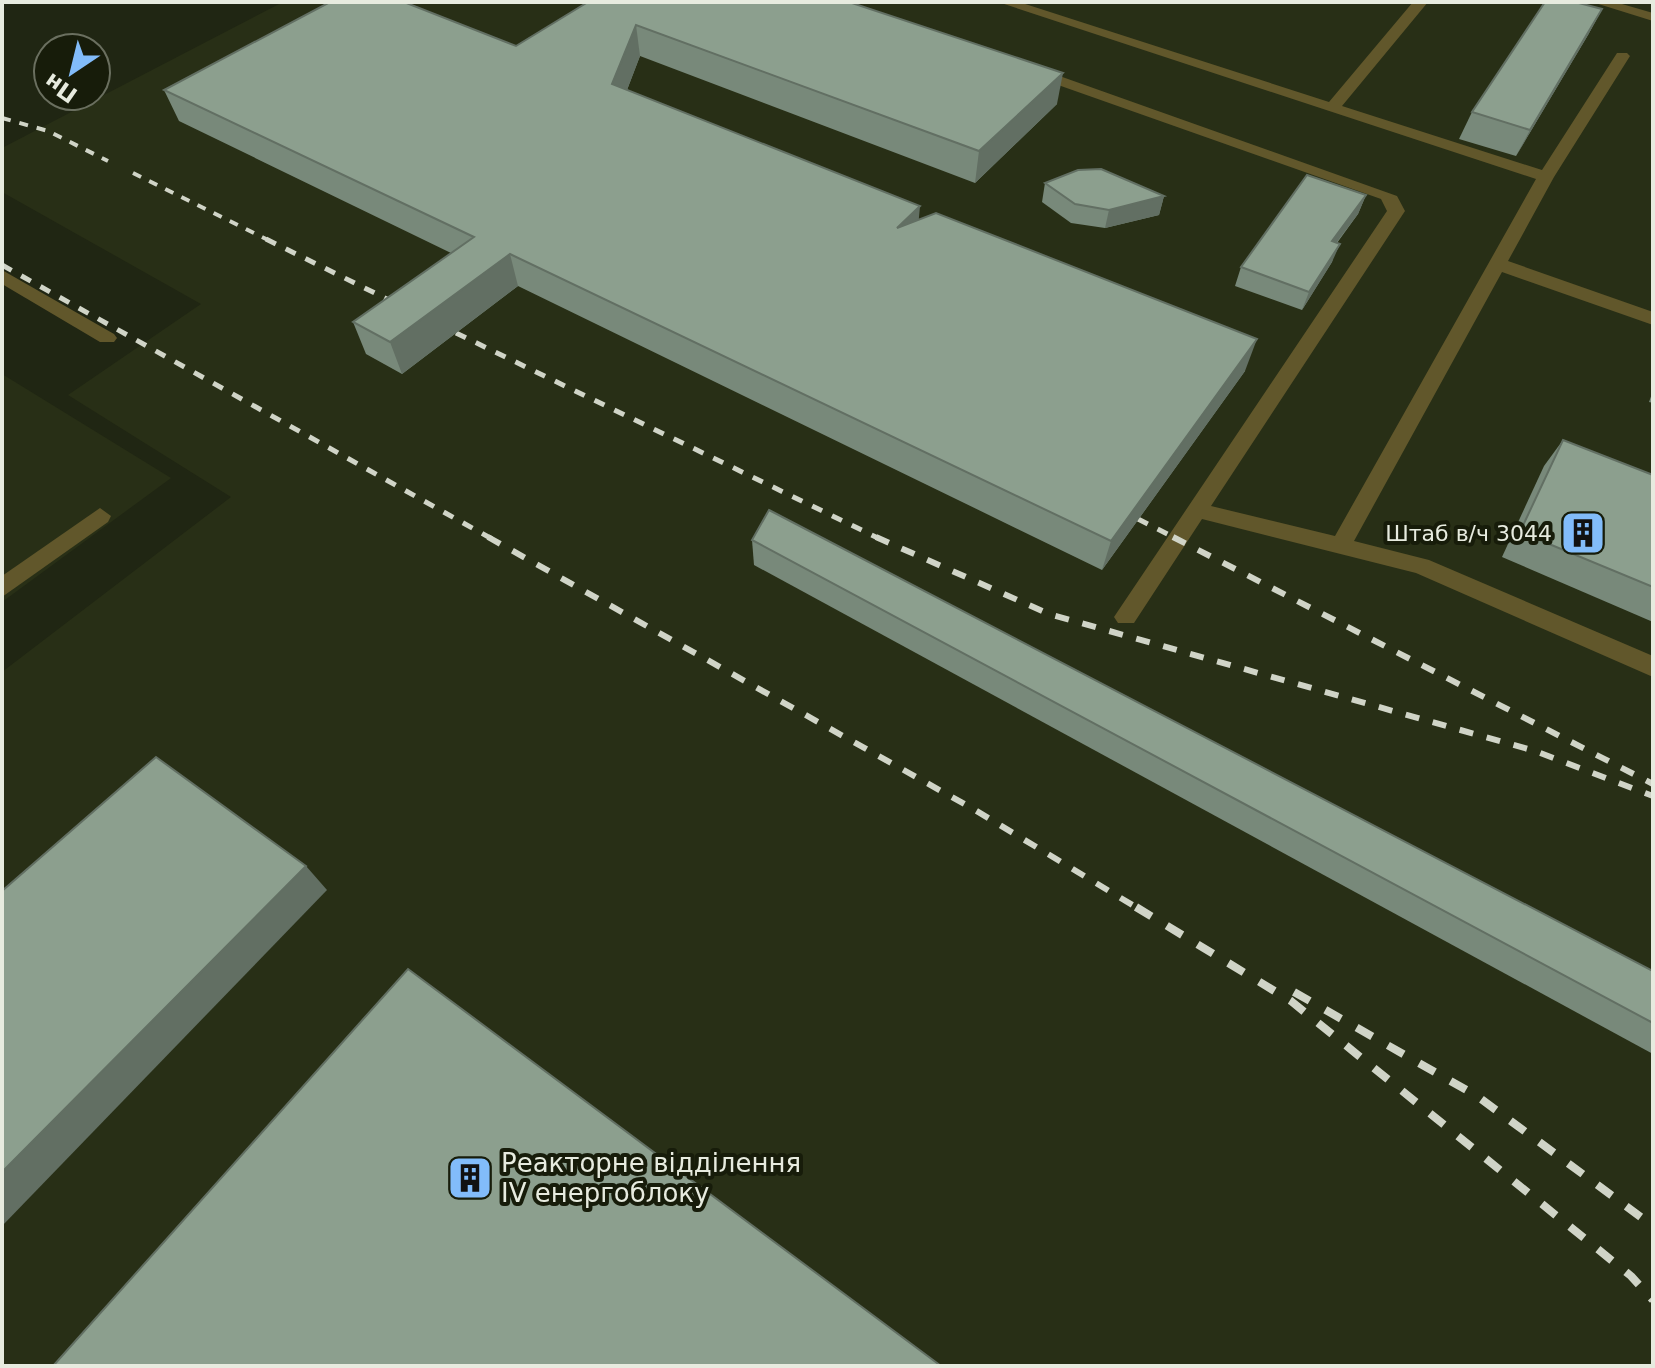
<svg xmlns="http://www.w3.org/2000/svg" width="1655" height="1368" font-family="'DejaVu Sans',sans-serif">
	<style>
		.built { fill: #282f16 }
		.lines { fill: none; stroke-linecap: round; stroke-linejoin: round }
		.minor { fill: #61572b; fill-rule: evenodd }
		.rail-far3 { stroke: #d0d4c7; stroke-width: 4; stroke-dasharray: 9 9; stroke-linecap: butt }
		.rail-far2 { stroke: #d0d4c7; stroke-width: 5; stroke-dasharray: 11 11; stroke-linecap: butt }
		.rail-far1 { stroke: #d0d4c7; stroke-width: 6; stroke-dasharray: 14 14; stroke-linecap: butt }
		.rail { stroke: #d0d4c7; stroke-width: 8; stroke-dasharray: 18 18; stroke-linecap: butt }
		.wall { fill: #78897a }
		.shaded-wall { fill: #626f63 }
		.building { fill: #8c9f8e; stroke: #626f63; stroke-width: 2 }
		.labels { text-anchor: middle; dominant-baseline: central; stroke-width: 8; stroke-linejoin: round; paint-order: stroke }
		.poi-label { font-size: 22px; fill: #e7ebdf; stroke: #171c0a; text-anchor: end }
		.near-poi-label { font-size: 26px; fill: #e7ebdf; stroke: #171c0a; text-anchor: start }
	</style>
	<rect width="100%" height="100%" fill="#202613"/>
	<g class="built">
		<path d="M283,2H1653V1366H2V672L231,497L68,395L201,304L2,192V148Z"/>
		<path d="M2,374L171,478L2,602Z"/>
	</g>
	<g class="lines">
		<g class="minor">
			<path d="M998,2H1019L1329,102L1413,2H1428L1342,106L1542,170L1617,53H1627L1630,56L1554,177L1508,261L1653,312V325L1502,272L1354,541L1429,560L1653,656V677L1416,573L1202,519L1134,623H1118L1114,617L1118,611L1387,211L1381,199L1027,74V68H1037L1397,196L1405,211L1211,506L1335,536L1536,179Z"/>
			<path d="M1592,2H1615L1653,13V21Z"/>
			<path d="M2,270L114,334L117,338L114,342H100L2,284Z"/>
			<path d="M100,508L111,516L108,522L2,597V576Z"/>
		</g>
		<g class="rail-far3">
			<path d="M2,118L48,131L108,161"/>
			<path d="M133,173L270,241"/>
		</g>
		<g class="rail-far2">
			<path d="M266,239L405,308"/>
			<path d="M2,265L492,539"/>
			<path d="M456,333L880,539"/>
			<path d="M1138,519L1177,539"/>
		</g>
		<g class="rail-far1">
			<path d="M488,537L975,810L1139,909"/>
			<path d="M876,537L1049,614L1535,751L1653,796"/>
			<path d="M1173,537L1653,784"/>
		</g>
		<g class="rail">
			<path d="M1136,907L1291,1001L1631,1276L1653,1300"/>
			<path d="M1294,992L1477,1096L1653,1226"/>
		</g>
	</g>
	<g class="wall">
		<path d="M588,2L1057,104L975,183L640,56L627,90L919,219L1245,371L1102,570L518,286L402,374L366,354L353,322L451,253L179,121L164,90L516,46Z"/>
		<path d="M1602,9L1588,35L1516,156L1459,139L1472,112Z"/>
		<path d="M1045,183L1164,196L1159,215L1105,228L1071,223L1042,202Z"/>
		<path d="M1366,195L1358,214L1337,243L1332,262L1302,310L1235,286L1241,267Z"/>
		<path d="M1653,391V403L1649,402Z"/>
		<path d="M1563,440L1653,475V622L1502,557L1544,466Z"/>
		<path d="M752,540L1653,971V1054L754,565Z"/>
	</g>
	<g class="shaded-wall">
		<path d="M1602,9L1588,35L1516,156L1530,130Z"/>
		<path d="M636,25L640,56L617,116L612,84Z"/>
		<path d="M1063,73L1057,104L975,183L979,151Z"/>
		<path d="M1366,195L1358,214L1324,259L1332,241Z"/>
		<path d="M1164,196L1159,215L1105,228L1109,210Z"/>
		<path d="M920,206L917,238L897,228Z"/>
		<path d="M1340,244L1332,262L1302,310L1309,292Z"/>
		<path d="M510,254L518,286L402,374L390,342Z"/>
		<path d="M1257,339L1245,371L1102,570L1111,541Z"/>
		<path d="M306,866L327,890L2,1226V1172Z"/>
	</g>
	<g class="building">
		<path d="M330,2H404L516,46L588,2H849L1063,73L979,151L636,25L612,84L920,206L897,228L936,213L1257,339L1111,541L510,254L390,342L353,322L474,237L164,90Z"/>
		<path d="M1545,2H1575L1602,9L1530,130L1472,112Z"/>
		<path d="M1101,169L1164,196L1109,210L1075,204L1045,183L1078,170Z"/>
		<path d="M1307,175L1366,195L1332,241L1340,244L1309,292L1241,267Z"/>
		<path d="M1563,440L1653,475V587L1520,532Z"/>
		<path d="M769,510L1653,971V1023L752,540Z"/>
		<path d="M156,757L306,866L2,1172V891Z"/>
		<path d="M408,969L941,1366H53Z"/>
	</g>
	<defs>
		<g id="building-square" transform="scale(2.3)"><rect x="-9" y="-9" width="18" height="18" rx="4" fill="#82bcfa" stroke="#171c0a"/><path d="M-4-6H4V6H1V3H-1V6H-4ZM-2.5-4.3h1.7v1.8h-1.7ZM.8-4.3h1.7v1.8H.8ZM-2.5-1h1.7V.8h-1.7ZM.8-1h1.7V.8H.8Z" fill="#111"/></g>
	</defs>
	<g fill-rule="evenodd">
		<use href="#building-square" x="1583" y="533"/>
		<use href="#building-square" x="470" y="1178"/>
	</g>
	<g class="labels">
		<g class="poi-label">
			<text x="1552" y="533">Штаб в/ч 3044</text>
		</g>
		<g class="near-poi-label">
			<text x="501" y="1163">Реакторне відділення<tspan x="501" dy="30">IV енергоблоку</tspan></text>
		</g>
	</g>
	<rect width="1655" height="1368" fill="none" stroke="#e7ebdf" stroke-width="8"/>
	<g transform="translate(72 72) rotate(215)"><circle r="38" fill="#171c0a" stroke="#6a6f5f" stroke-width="2"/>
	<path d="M0-6L14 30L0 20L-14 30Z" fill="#82bcfa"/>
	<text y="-12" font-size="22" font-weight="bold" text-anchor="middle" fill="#e7ebdf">Пн</text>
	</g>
</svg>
